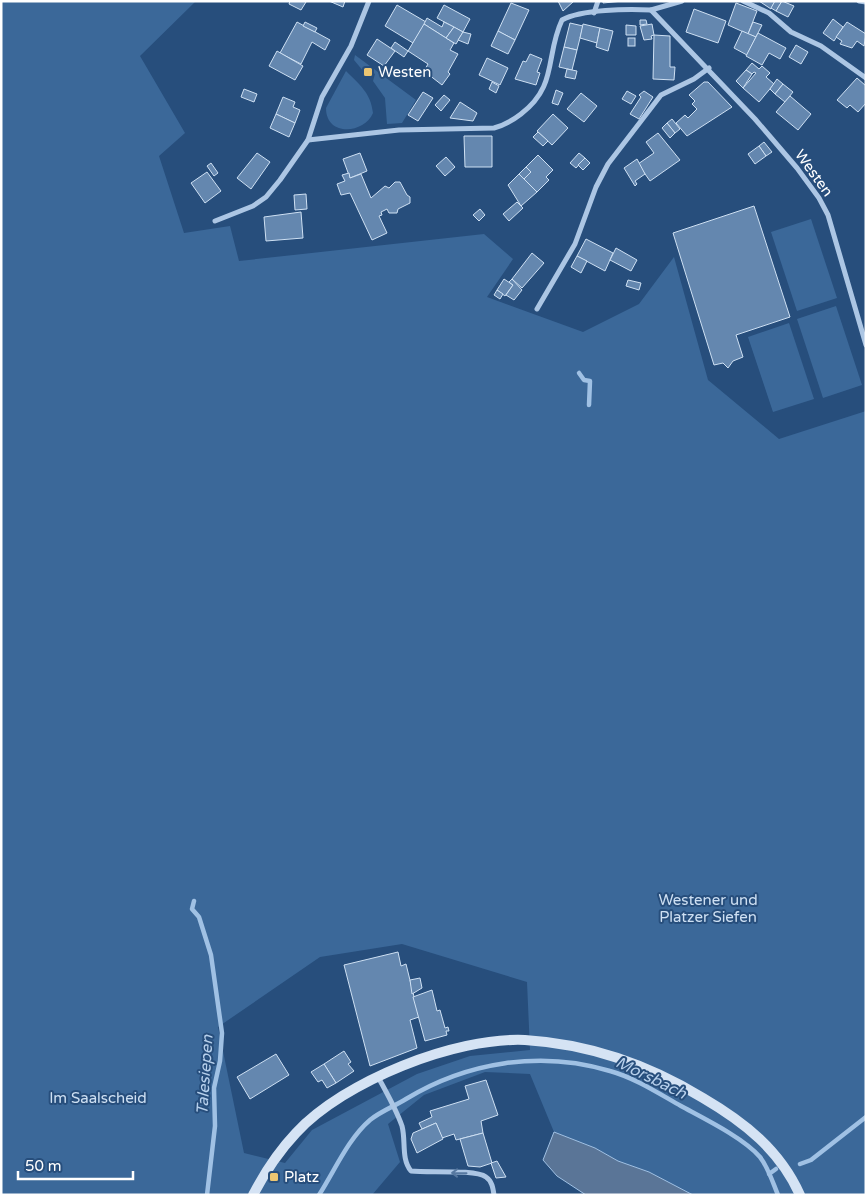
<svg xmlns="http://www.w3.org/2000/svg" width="867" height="1196" font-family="'Varela Round',sans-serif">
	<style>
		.green { fill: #3b6899; fill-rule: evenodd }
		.water { fill: #5a7597; stroke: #a0c1e4 }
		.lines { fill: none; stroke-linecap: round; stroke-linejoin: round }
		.stream { stroke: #a0c1e4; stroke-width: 4.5 }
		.building { fill: #6487af; stroke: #cee0f3 }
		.street { stroke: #acc6e4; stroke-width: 5 }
		.secondary { stroke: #d5e3f4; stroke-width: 10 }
		.oneway { stroke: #5678a0 }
		.poi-dot { fill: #ecc672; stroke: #274e7c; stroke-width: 2 }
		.labels { text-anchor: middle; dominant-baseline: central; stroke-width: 4; stroke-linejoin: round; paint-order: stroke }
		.poi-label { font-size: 15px; fill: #fff; stroke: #274e7c; text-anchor: start }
		.street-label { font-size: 15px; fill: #fff; stroke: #274e7c }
		.park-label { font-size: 15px; fill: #cee0f3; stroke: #274e7c }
		.water-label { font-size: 16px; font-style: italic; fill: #b7d0ec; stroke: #274e7c }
	</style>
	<rect width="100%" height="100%" fill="#274e7c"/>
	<g class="green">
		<path d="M1,1H196L140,56L185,133L159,156L184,233L230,226L239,261L484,234L513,259L487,297L583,332L639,304L674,257L708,380L779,439L866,411V1195H693L649,1172L618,1161L595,1148L554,1132L530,1074L485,1072L424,1095L388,1124L400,1162L372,1195H1ZM402,944L527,982L530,1050L470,1056L417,1074L312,1130L285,1163L244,1153L218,1027L320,957Z"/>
		<path d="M355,55L416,100L402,123L387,124L385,98L373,81L375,74L367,68L364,72L354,60Z"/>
		<path d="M346,71C359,84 371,93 373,113C364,134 326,137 326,108Z"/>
		<path d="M811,219L837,298L797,311L771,232Z"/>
		<path d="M836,306L862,385L823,398L797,319Z"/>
		<path d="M789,323L814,399L773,412L748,337Z"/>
	</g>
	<path class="water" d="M554,1132L595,1148L618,1161L649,1172L693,1195H586L557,1176L543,1160Z"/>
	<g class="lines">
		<g class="stream">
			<path d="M579,373L584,380L590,381L589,405"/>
			<path d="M194,901L192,909L199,917L211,955L222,1033L220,1061L214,1088L215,1126L207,1195"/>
			<path d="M800,1164L811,1160L866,1117"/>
			<path d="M769,1174L776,1169"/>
			<path d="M319,1195C335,1170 348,1139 370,1120C381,1111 395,1106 406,1099C467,1062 541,1050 610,1071C635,1078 658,1093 681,1106C703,1118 744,1138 760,1157C768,1167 773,1183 778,1195"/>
		</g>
	</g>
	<g class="building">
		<path d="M290,1H305L306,2L301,10L289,4Z"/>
		<path d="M329,1H345L343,7Z"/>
		<path d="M558,1H574L563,11Z"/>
		<path d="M603,1H623L603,3Z"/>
		<path d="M759,1H775L771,9Z"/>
		<path d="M775,1H782L776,11L771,8Z"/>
		<path d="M782,1L794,6L788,17L776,11Z"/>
		<path d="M511,3L529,10L515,40L498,31Z"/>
		<path d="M736,3L757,11L748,34L728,25Z"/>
		<path d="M397,5L426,22L413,43L385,26Z"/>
		<path d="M444,5L470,19L463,32L437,18Z"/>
		<path d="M694,9L726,21L718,43L686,32Z"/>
		<path d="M427,18L442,27L444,22L454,27L446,38L424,24Z"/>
		<path d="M833,19L843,27L834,41L823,33Z"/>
		<path d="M640,20H646L647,24L640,25Z"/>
		<path d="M297,22L330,40L325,50L312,42L301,64L280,53Z"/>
		<path d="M305,22L317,28L315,32L303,26Z"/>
		<path d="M753,22L762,25L756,37L748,34Z"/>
		<path d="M847,22L866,34L864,46L857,41L852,48L840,44L842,41L836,37Z"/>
		<path d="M570,23L583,26L577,50L564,47Z"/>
		<path d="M424,24L454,43L450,50L458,54L448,72L450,74L442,85L424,71L428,64L408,51Z"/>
		<path d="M583,24L600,28L597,43L580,38Z"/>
		<path d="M652,24L654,35L651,36L652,39L644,40L640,26Z"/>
		<path d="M626,25L636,26V35H626Z"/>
		<path d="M454,27L463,32L456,44L446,38Z"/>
		<path d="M600,28L613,31L608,51L596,47Z"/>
		<path d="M498,31L515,40L508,54L491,46Z"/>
		<path d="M742,31L756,37L747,55L734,48Z"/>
		<path d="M463,32L471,34L468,44L458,40Z"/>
		<path d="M758,33L786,48L780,59L769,53L762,65L746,56Z"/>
		<path d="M654,35L670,36V67H675L674,80L653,79Z"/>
		<rect x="628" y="38" width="7" height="8"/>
		<path d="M377,39L395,51L384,66L367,55Z"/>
		<path d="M395,42L408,51L404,57L391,48Z"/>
		<path d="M796,45L808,52L801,64L789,57Z"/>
		<path d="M564,47L577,50L572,70L559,67Z"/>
		<path d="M277,51L303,66L295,80L269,66Z"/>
		<path d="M530,54L542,59L537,72L540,73L536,85L515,79L523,61L526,62Z"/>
		<path d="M487,58L508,68L500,85L479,75Z"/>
		<path d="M752,63L759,69L762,66L770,73L766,77L774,84L759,102L743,88L756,73L754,72L752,74L746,70Z"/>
		<path d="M567,69L577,71L575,79L565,77Z"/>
		<path d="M746,70L752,74L743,88L736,81Z"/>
		<path d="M857,78L866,86V103L858,112L850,105L847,108L837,100Z"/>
		<path d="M777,79L783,84L775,94L770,89Z"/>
		<path d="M492,82L499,86L496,93L489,89Z"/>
		<path d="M704,82H708L732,107L687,136L676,123L685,115L688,118L697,109L692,104L695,101L689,95Z"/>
		<path d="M783,84L793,92L785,102L775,94Z"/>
		<path d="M244,89L257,94L254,102L241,97Z"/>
		<path d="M556,90L563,93L558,105L552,103Z"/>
		<path d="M627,91L636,96L631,104L622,99Z"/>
		<path d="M644,91L653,97L639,119L630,114L641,97L639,95Z"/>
		<path d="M423,92L433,98L418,121L408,115Z"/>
		<path d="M581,93L597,106L584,122L567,109Z"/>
		<path d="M444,95L450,100L441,111L435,105Z"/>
		<path d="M790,96L811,114L798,130L776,112Z"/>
		<path d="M283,97L295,102L293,107L300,110L295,123L276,114Z"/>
		<path d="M460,102L477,113L473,121L450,118Z"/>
		<path d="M276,114L295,123L289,137L270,128Z"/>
		<path d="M553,114L568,128L552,145L537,131Z"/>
		<path d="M672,119L680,129L675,133L667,123Z"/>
		<path d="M667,123L675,133L670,138L662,128Z"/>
		<path d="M538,132L548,141L543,146L533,137Z"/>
		<path d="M658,133L680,160L650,181L638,164L654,153L646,142Z"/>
		<path d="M464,136H492V167H465Z"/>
		<path d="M764,142L772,152L766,156L759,146Z"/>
		<path d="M759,146L766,156L755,164L748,154Z"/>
		<path d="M257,153L270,162L251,189L237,178Z"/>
		<path d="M360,153L367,171L350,178L343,159Z"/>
		<path d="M579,153L585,158L576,168L570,163Z"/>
		<path d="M538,155L553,170L546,177L549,180L537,192L524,179L531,172L526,167Z"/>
		<path d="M446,157L455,167L445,176L436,166Z"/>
		<path d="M585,158L590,163L583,170L578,165Z"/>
		<path d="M637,159L645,174L635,181L637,184L635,186L624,168Z"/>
		<path d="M211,163L218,173L214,176L207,166Z"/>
		<path d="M526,167L531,172L524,179L519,174Z"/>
		<path d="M207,172L221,191L205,203L191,183Z"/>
		<path d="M349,173L350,178L361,174L371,198L385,186L389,188L395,182H400L407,195L410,197V203L398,209L397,213H389L387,209L381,212L382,215L379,216L387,233L372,240L350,193L341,195L337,184L345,181L342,175Z"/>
		<path d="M519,174L537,192L521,206L508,185Z"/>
		<path d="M306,194L307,209L295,210L294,195Z"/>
		<path d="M517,202L523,208L509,221L503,214Z"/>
		<path d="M754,206L790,317L736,335L743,357L733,361L728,368L723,363L714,365L673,233Z"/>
		<path d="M480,209L485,215L479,221L473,215Z"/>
		<path d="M301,212L303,238L266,241L264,217Z"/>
		<path d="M586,239L613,253L605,271L577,256Z"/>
		<path d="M616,248L637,260L631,271L610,260Z"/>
		<path d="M532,253L544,263L522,288L512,279Z"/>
		<path d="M577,256L587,261L581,273L571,267Z"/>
		<path d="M504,279L513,285L505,296L497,290Z"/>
		<path d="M512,279L522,290L514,300L506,295L513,285L509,282Z"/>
		<path d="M628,280L641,283L639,290L626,286Z"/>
		<path d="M497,290L503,294L500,299L494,295Z"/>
		<path d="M398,952L401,966L406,964L419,1017L410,1020L417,1048L370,1066L344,965Z"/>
		<path d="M420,978L422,988L412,994L410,980Z"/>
		<path d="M432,990L437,1011L440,1010L445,1028L448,1027L449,1031H446L447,1035L425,1041L413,997Z"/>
		<path d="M344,1051L351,1062L348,1064L354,1071L336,1083L324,1064Z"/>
		<path d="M276,1054L289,1075L250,1099L237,1077Z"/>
		<path d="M324,1064L336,1083L327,1088L322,1080L318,1082L311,1072Z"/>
		<path d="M486,1080L498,1115L481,1121L483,1133L456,1140L454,1134L442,1138L436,1123L422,1129L419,1123L432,1117L430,1111L469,1099L465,1086Z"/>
		<path d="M436,1123L443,1139L417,1153L411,1139L413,1133Z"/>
		<path d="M483,1133L492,1163L480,1167L468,1166L460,1139Z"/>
		<path d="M497,1161L506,1177L496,1178L491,1163Z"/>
	</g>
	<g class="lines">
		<g class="street">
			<path d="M743,1L769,13L791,32L821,46L866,78"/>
			<path d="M859,1L866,2"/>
			<path d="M651,10L682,1"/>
			<path d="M594,13L598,1"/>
			<path d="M308,140L399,130L494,128C505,125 512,121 521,114C558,86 545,56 562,20C582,9 628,9 651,10L755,119L797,168L819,198L828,215L866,345"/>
			<path d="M215,221L253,206L266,197L280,180L308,140L322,97L351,46L369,1"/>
			<path d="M537,309L575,244L596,187L608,164L661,95L694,79L709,68"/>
			<path d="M378,1077C387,1093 396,1109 402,1126C406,1141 401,1159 411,1171C428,1173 475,1169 486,1177C492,1181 493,1188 494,1195"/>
		</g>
		<path class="secondary" d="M253,1195C265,1172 279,1151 296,1133C344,1081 455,1037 525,1040C589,1044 649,1065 703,1098C744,1122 780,1150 800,1195"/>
	</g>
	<defs><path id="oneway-shaft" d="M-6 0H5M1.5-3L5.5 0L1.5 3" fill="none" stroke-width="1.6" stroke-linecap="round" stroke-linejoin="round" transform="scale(1.25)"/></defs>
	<use class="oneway" href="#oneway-shaft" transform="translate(459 1173) rotate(-179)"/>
	<g class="poi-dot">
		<rect x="363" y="67" width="10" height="10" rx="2.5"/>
		<rect x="269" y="1172" width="10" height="10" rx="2.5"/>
	</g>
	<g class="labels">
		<g class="poi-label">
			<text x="378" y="72">Westen</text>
			<text x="284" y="1177">Platz</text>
		</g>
		<g class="street-label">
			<text transform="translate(814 173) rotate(54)">Westen</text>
		</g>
		<g class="park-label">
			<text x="708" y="900">Westener und<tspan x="708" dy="17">Platzer Siefen</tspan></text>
			<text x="98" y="1098">Im Saalscheid</text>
		</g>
		<g class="water-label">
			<text transform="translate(205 1075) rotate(-86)">Talesiepen</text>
			<text transform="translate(651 1078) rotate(26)">Morsbach</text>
		</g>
	</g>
	<rect width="867" height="1196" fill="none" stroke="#ffffff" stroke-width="5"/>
	<path d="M18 1171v8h115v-8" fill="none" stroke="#ffffff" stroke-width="2.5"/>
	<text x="25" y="1171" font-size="15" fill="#ffffff" stroke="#274e7c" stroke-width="4" paint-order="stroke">50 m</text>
</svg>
